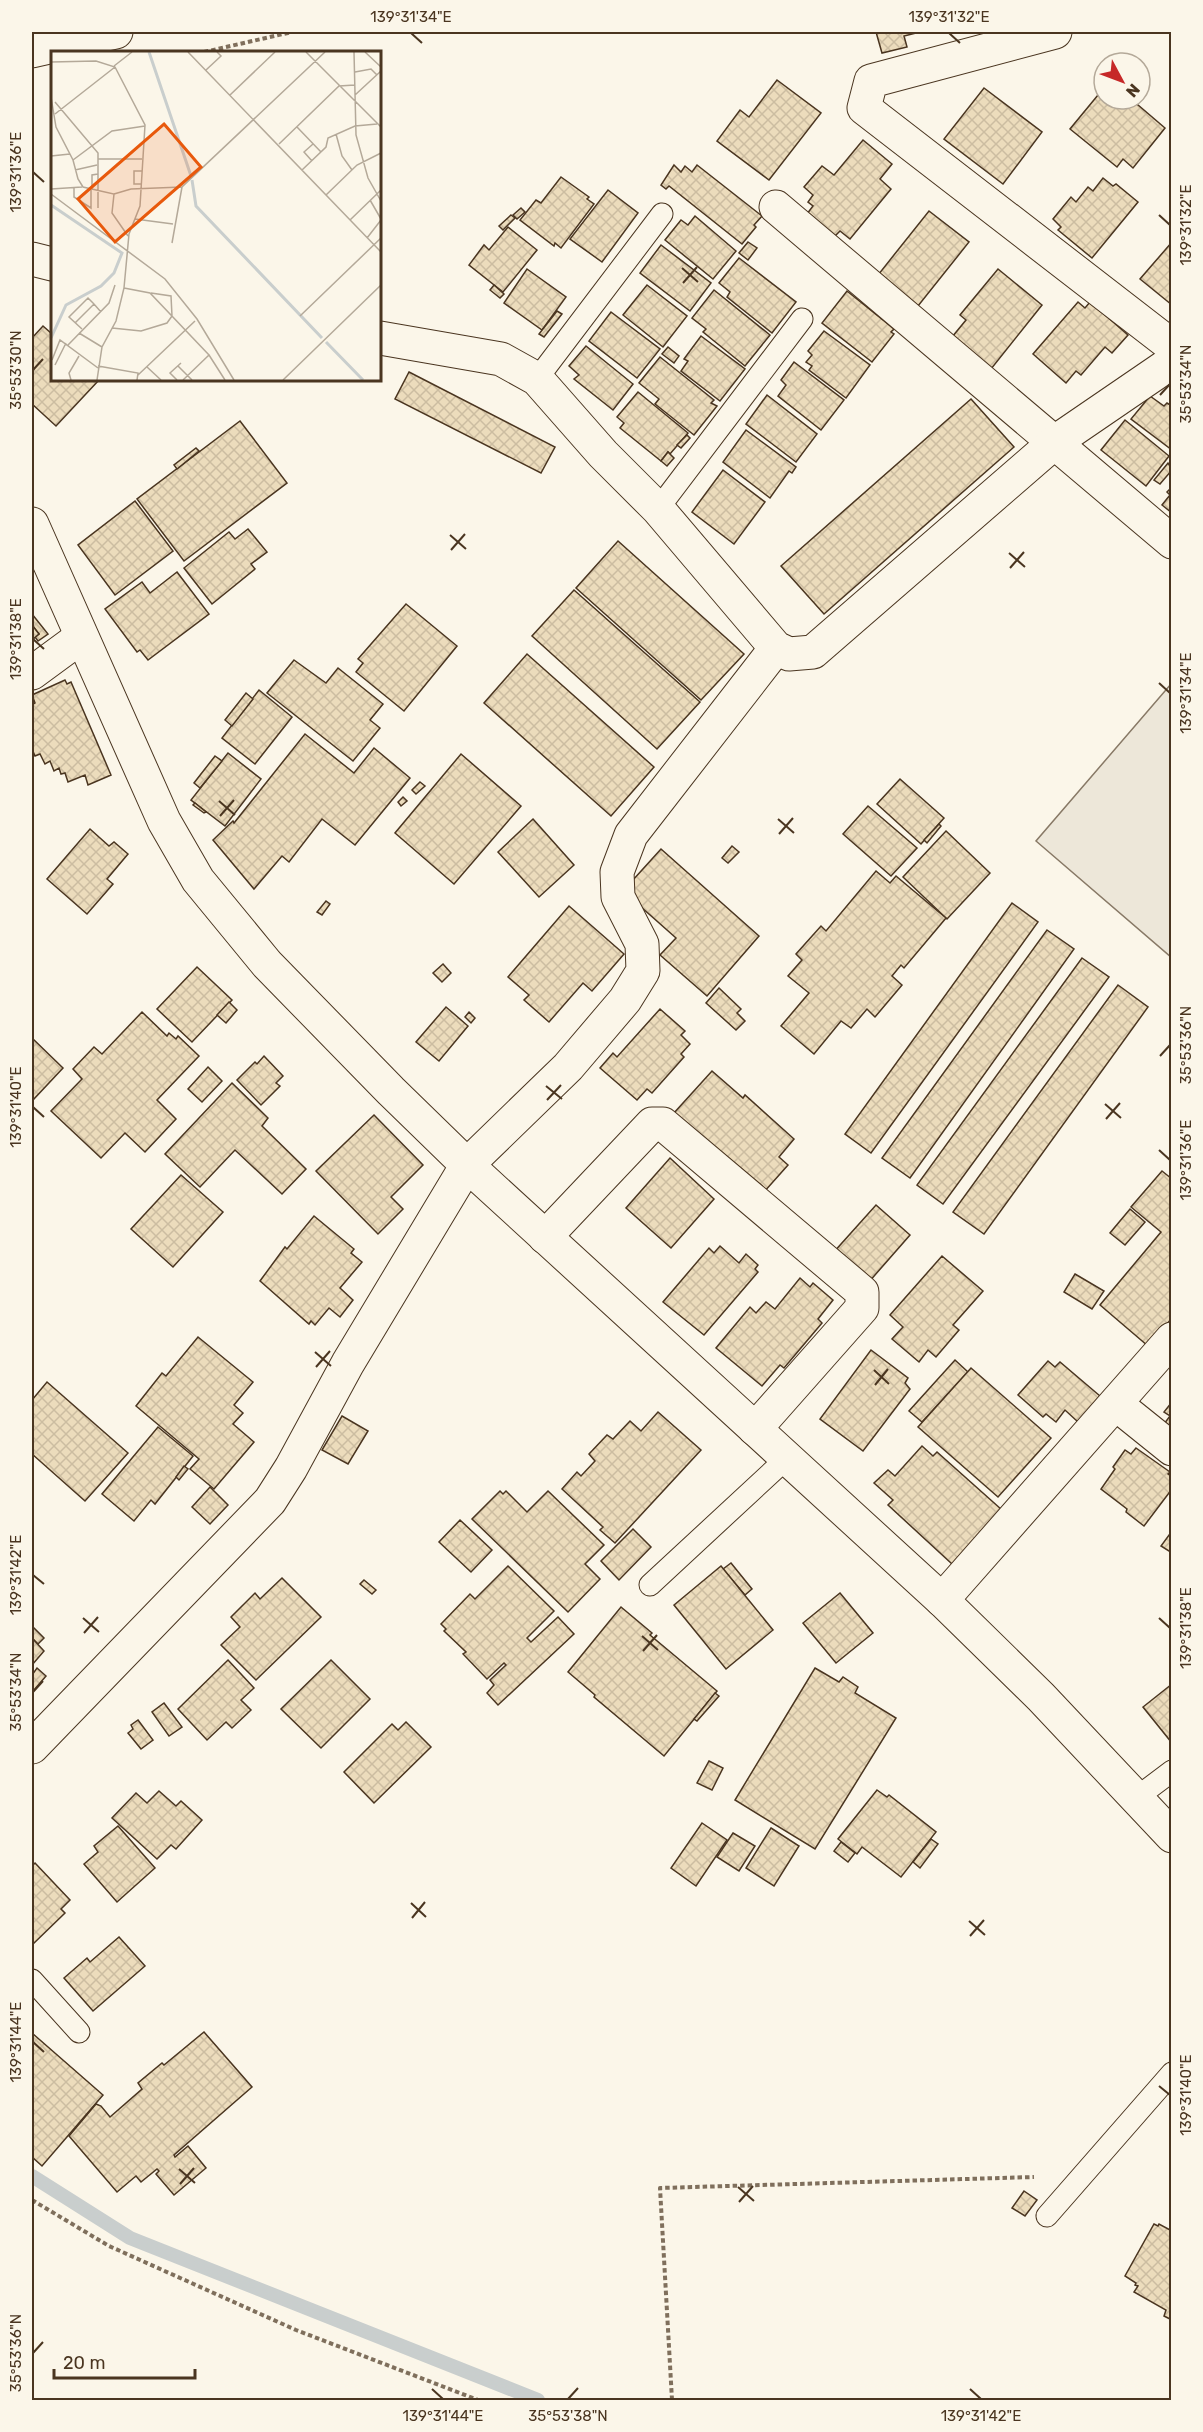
<svg xmlns="http://www.w3.org/2000/svg" width="1203" height="2432" font-family="Rubik,sans-serif">
	<style>
		.parking { fill: #ede7d9; stroke: #887966; stroke-width: 1.5 }
		.lines { fill: none; stroke-linecap: round; stroke-linejoin: round }
		.stream { stroke: #c9cecd; stroke-width: 14 }
		.building { fill: url(#building-cross-hatch); stroke: #4a3520; stroke-width: 1.5 }
		.service-casing { stroke: #4a3520; stroke-width: 23 }
		.minor-casing { stroke: #4a3520; stroke-width: 35 }
		.tertiary-casing { stroke: #4a3520; stroke-width: 35 }
		.trunk-casing { stroke: #4a3520; stroke-width: 35 }
		.path { stroke: #7f6f5c; stroke-width: 4; stroke-dasharray: 4.5 3; stroke-linecap: butt }
		.service { stroke: #fbf6e9; stroke-width: 21 }
		.minor { stroke: #fbf6e9; stroke-width: 33 }
		.tertiary { stroke: #fbf6e9; stroke-width: 33 }
		.trunk { stroke: #fbf6e9; stroke-width: 33 }
		.ticks { fill: none; stroke: #4a3520; stroke-width: 2 }
		.inset-river { fill: none; stroke: #c9cecd; stroke-width: 3 }
		.inset-road { fill: none; stroke: #b4a999; stroke-width: 1.5 }
		.view { fill: #e8590c; fill-opacity: 0.15; stroke: #e8590c; stroke-width: 3 }
		.inset-edge { fill: none; stroke: #4a3520; stroke-width: 3 }
		.neatline { fill: none; stroke: #4a3520; stroke-width: 2 }
		.ticks-label { font-size: 15px; text-anchor: middle; fill: #4a3520 }
	</style>
	<defs>
		<pattern id="building-cross-hatch" width="8" height="8" patternUnits="userSpaceOnUse" patternTransform="scale(1.5)"><rect width="8" height="8" fill="#ecdcbc"/><path d="M0 0l8 8M0 8l8-8" fill="none" stroke="#ccbda1"/></pattern>
	</defs>
	<rect width="100%" height="100%" fill="#fbf6e9"/>
	<path class="parking" d="M1171,684V957L1036,841Z"/>
	<g class="lines">
		<path class="stream" d="M32,2176L130,2238L538,2400"/>
	</g>
	<g class="building">
		<path d="M876,32H920L904,36L907,47L882,53Z"/>
		<path d="M777,80L821,113L769,180L717,141L740,110L749,117Z"/>
		<path d="M984,88L1042,132L1003,184L944,139Z"/>
		<path d="M1098,95L1104,99H1131L1165,128L1133,168L1123,159L1117,167L1070,129Z"/>
		<path d="M863,140L892,164L880,179L891,189L850,239L840,231L834,237L807,214L813,206L808,202L813,195L804,187L822,166L834,175Z"/>
		<path d="M674,165L681,172L685,166L692,172L697,165L762,216L754,225L756,227L742,244L669,186L666,189L661,185Z"/>
		<path d="M561,177L589,197L587,199L594,204L561,248L555,243L554,246L520,220L536,200L541,203Z"/>
		<path d="M1103,178L1113,186L1116,184L1138,202L1092,258L1058,230L1061,227L1053,219L1071,197L1076,202L1088,187L1093,191Z"/>
		<path d="M608,190L638,213L602,262L570,239Z"/>
		<path d="M521,208L525,212L517,219L513,215Z"/>
		<path d="M929,211L969,242L918,306L878,275Z"/>
		<path d="M511,215L515,218L503,230L499,226Z"/>
		<path d="M695,216L736,251L713,279L665,240L681,220L688,225Z"/>
		<path d="M508,227L537,250L503,292L469,265L484,245L489,250Z"/>
		<path d="M748,242L757,248L748,260L739,253Z"/>
		<path d="M1172,242V305L1140,279Z"/>
		<path d="M661,245L711,283L690,311L640,273Z"/>
		<path d="M739,258L796,302L772,333L727,297L730,292L719,283Z"/>
		<path d="M527,269L566,297L542,330L504,303Z"/>
		<path d="M998,269L1042,305L987,374L948,342L966,320L960,315Z"/>
		<path d="M494,285L504,294L500,298L490,290Z"/>
		<path d="M647,285L687,316L663,347L623,315Z"/>
		<path d="M714,290L770,335L745,366L703,332L706,329L692,318Z"/>
		<path d="M847,291L894,329L891,332L894,334L872,362L822,323Z"/>
		<path d="M1078,302L1085,308L1090,302L1128,335L1112,353L1105,347L1081,375L1076,371L1066,383L1033,354Z"/>
		<path d="M557,311L562,314L544,337L539,334Z"/>
		<path d="M611,312L660,349L637,378L589,341Z"/>
		<path d="M43,326L51,333L52,331V380H99L56,426L32,404V338Z"/>
		<path d="M824,331L870,365L846,398L809,370L812,366L806,362L812,355L808,351Z"/>
		<path d="M701,336L745,369L720,401L681,371L688,361L684,359Z"/>
		<path d="M586,346L633,384L613,410L574,379L579,375L569,366Z"/>
		<path d="M668,347L679,356L674,363L662,354Z"/>
		<path d="M660,357L714,400L711,403L717,406L694,435L655,404L659,399L639,383Z"/>
		<path d="M794,362L844,400L821,430L778,396L786,385L781,380Z"/>
		<path d="M409,372L555,447L541,473L395,399Z"/>
		<path d="M638,392L688,433L670,454L668,452L661,461L620,428L624,423L617,417Z"/>
		<path d="M767,395L817,434L796,462L746,424Z"/>
		<path d="M1150,396L1164,406L1167,403L1172,406V450L1131,419Z"/>
		<path d="M971,399L1014,447L824,614L781,566Z"/>
		<path d="M1125,420L1169,456L1146,486L1101,450Z"/>
		<path d="M240,421L287,483L184,561L137,499Z"/>
		<path d="M746,430L796,467L792,473L789,471L770,498L723,462Z"/>
		<path d="M687,435L690,438L681,448L677,445Z"/>
		<path d="M196,448L199,451L177,469L174,465Z"/>
		<path d="M668,452L674,458L667,466L661,461Z"/>
		<path d="M1168,463L1172,470L1160,484L1154,480Z"/>
		<path d="M723,470L765,502L734,544L692,512Z"/>
		<path d="M1172,487V513L1162,505L1170,495L1167,492Z"/>
		<path d="M135,501L173,551L115,595L78,545Z"/>
		<path d="M248,529L267,552L251,564L255,569L212,604L184,568L229,532L235,539Z"/>
		<path d="M618,541L744,654L701,700L576,588Z"/>
		<path d="M177,572L209,614L148,660L140,650L137,652L105,609L142,582L150,593Z"/>
		<path d="M574,590L700,702L657,749L532,636Z"/>
		<path d="M406,604L457,646L404,711L356,672L363,663L358,659Z"/>
		<path d="M32,614L48,634L38,641L35,637L39,634L32,625Z"/>
		<path d="M32,625L39,634L32,640Z"/>
		<path d="M527,654L654,767L611,816L484,703Z"/>
		<path d="M294,660L326,683L338,668L383,704L370,720L380,728L353,761L267,693Z"/>
		<path d="M65,680L67,684L71,682L111,775L88,785L85,775L68,782L65,773L61,774L59,768L54,771L50,761L45,764L40,754L35,756L32,749V705L35,703L32,695Z"/>
		<path d="M259,690L292,717L255,764L222,738Z"/>
		<path d="M246,693L253,699L232,726L225,720Z"/>
		<path d="M305,734L354,773L374,748L410,778L355,845L322,819L289,862L282,856L254,889L213,840L233,821L234,823Z"/>
		<path d="M228,753L261,779L225,826L191,800Z"/>
		<path d="M461,754L521,806L454,884L395,833Z"/>
		<path d="M215,756L222,761L200,788L194,783Z"/>
		<path d="M900,779L944,818L921,844L877,804Z"/>
		<path d="M420,782L425,786L416,794L412,790Z"/>
		<path d="M403,797L407,801L401,806L398,802Z"/>
		<path d="M195,803L206,812L204,813L193,805Z"/>
		<path d="M868,806L917,848L891,876L843,834Z"/>
		<path d="M533,819L574,865L539,897L498,852Z"/>
		<path d="M939,824L941,826L927,843L924,840Z"/>
		<path d="M90,829L109,846L114,842L128,854L107,879L113,884L87,914L47,879Z"/>
		<path d="M946,831L990,873L947,919L903,877Z"/>
		<path d="M732,846L739,852L728,863L722,858Z"/>
		<path d="M661,849L759,936L707,996L660,955L676,938L623,891Z"/>
		<path d="M876,871L890,883L896,876L946,918L904,968L901,965L892,976L902,985L875,1017L867,1009L851,1028L841,1021L814,1054L781,1026L809,993L788,976L802,960L796,954L821,926L826,931Z"/>
		<path d="M326,901L330,904L322,915L317,912Z"/>
		<path d="M1012,903L1038,922L871,1153L845,1134Z"/>
		<path d="M569,906L624,954L592,991L583,983L549,1022L524,1000L529,995L508,977Z"/>
		<path d="M1047,930L1074,949L910,1178L882,1158Z"/>
		<path d="M1082,958L1109,977L943,1204L917,1185Z"/>
		<path d="M443,964L451,973L442,982L433,973Z"/>
		<path d="M197,967L232,1000L192,1042L157,1009Z"/>
		<path d="M1118,985L1148,1007L984,1234L953,1212Z"/>
		<path d="M719,988L741,1009L737,1013L745,1021L736,1030L706,1003Z"/>
		<path d="M229,1002L237,1010L226,1023L217,1015Z"/>
		<path d="M446,1007L468,1026L439,1061L416,1042Z"/>
		<path d="M660,1009L685,1031L681,1035L690,1044L681,1054L684,1057L652,1093L647,1089L637,1100L600,1068L613,1053L617,1057Z"/>
		<path d="M142,1012L167,1036L169,1033L176,1039L178,1036L199,1056L157,1100L176,1119L145,1152L125,1133L101,1158L51,1111L82,1079L73,1069L94,1047L102,1054Z"/>
		<path d="M469,1012L475,1018L471,1023L465,1017Z"/>
		<path d="M32,1038L63,1068L32,1101Z"/>
		<path d="M264,1056L283,1076L276,1083L280,1086L261,1105L237,1080L255,1062L257,1064Z"/>
		<path d="M208,1067L222,1081L202,1102L188,1089Z"/>
		<path d="M712,1071L743,1098L745,1095L794,1139L779,1157L788,1165L764,1192L674,1113Z"/>
		<path d="M232,1083L268,1118L262,1126L306,1169L282,1194L235,1150L200,1187L165,1154Z"/>
		<path d="M374,1115L423,1165L391,1197L403,1209L378,1234L316,1171Z"/>
		<path d="M670,1158L714,1199L671,1248L626,1208Z"/>
		<path d="M1162,1171L1172,1179V1318L1148,1346L1100,1305L1161,1232L1131,1207Z"/>
		<path d="M181,1175L223,1212L173,1267L131,1229Z"/>
		<path d="M876,1205L910,1235L868,1283L833,1253Z"/>
		<path d="M1130,1209L1145,1222L1125,1245L1110,1233Z"/>
		<path d="M314,1216L354,1249L351,1253L362,1262L340,1288L353,1300L340,1317L329,1308L315,1325L311,1321L309,1324L260,1281L285,1247L287,1249Z"/>
		<path d="M720,1246L739,1263L746,1254L758,1265L755,1269L758,1272L704,1335L663,1302L709,1248L714,1253Z"/>
		<path d="M942,1256L983,1291L953,1325L959,1330L936,1357L928,1350L919,1362L892,1339L903,1327L890,1315Z"/>
		<path d="M1075,1274L1104,1291L1092,1309L1064,1292Z"/>
		<path d="M800,1278L810,1287L813,1283L833,1300L818,1319L822,1323L784,1368L780,1365L762,1386L716,1348L750,1307L756,1313L766,1302L775,1309Z"/>
		<path d="M198,1337L253,1382L234,1405L243,1413L233,1424L254,1442L214,1489L190,1469L199,1459L136,1406L162,1373L166,1376Z"/>
		<path d="M871,1350L908,1378L905,1383L910,1389L863,1451L820,1419Z"/>
		<path d="M955,1360L968,1372L922,1422L909,1411Z"/>
		<path d="M1048,1361L1055,1367L1060,1362L1100,1396L1078,1422L1065,1410L1056,1422L1046,1414L1043,1417L1018,1395Z"/>
		<path d="M971,1368L1051,1438L998,1497L918,1427Z"/>
		<path d="M47,1382L128,1453L85,1501L32,1454V1400Z"/>
		<path d="M1172,1402V1429L1164,1424L1170,1416L1164,1412Z"/>
		<path d="M658,1412L701,1450L615,1543L600,1530L603,1527L562,1489L577,1472L581,1476L595,1461L589,1454L607,1435L613,1439L630,1421L641,1431Z"/>
		<path d="M342,1416L368,1431L348,1464L322,1450Z"/>
		<path d="M158,1427L193,1456L155,1504L151,1500L134,1521L102,1494Z"/>
		<path d="M922,1446L933,1456L937,1452L1002,1510L952,1564L888,1505L893,1500L874,1483L888,1470L895,1476Z"/>
		<path d="M1136,1448L1170,1472L1168,1474L1172,1477V1489L1144,1526L1126,1512L1127,1509L1101,1489L1115,1469L1113,1467L1125,1450L1131,1454Z"/>
		<path d="M184,1466L188,1469L179,1480L176,1477Z"/>
		<path d="M210,1487L228,1505L210,1524L192,1507Z"/>
		<path d="M500,1491L503,1494L506,1491L527,1512L548,1491L604,1545L585,1564L600,1579L568,1612L472,1519Z"/>
		<path d="M460,1520L492,1550L471,1572L439,1542Z"/>
		<path d="M633,1529L651,1547L619,1580L601,1561Z"/>
		<path d="M1172,1531V1553L1161,1546Z"/>
		<path d="M731,1563L752,1589L745,1595L723,1569Z"/>
		<path d="M508,1566L554,1611L527,1638L531,1642L558,1617L574,1634L498,1705L487,1693L494,1685L490,1680L506,1665L504,1663L487,1679L463,1654L466,1652L444,1631L446,1629L441,1624L470,1594L475,1599Z"/>
		<path d="M721,1566L773,1630L726,1669L674,1605Z"/>
		<path d="M282,1578L321,1617L256,1680L221,1645L240,1627L231,1617L255,1593L260,1599Z"/>
		<path d="M364,1580L376,1590L372,1594L360,1584Z"/>
		<path d="M840,1593L873,1633L836,1663L803,1623Z"/>
		<path d="M621,1607L652,1633L650,1635L717,1691L664,1756L594,1697L595,1695L568,1672Z"/>
		<path d="M32,1626L44,1638L38,1644L32,1638Z"/>
		<path d="M32,1638L44,1651L32,1665Z"/>
		<path d="M228,1660L254,1688L241,1700L251,1710L232,1728L226,1722L207,1740L178,1709Z"/>
		<path d="M331,1660L370,1699L321,1748L281,1709Z"/>
		<path d="M37,1668L46,1676L34,1690L32,1688V1675Z"/>
		<path d="M815,1668L839,1682L843,1677L858,1687L855,1693L896,1718L815,1849L735,1800Z"/>
		<path d="M1172,1684V1743L1143,1707Z"/>
		<path d="M715,1693L719,1696L697,1721L694,1719Z"/>
		<path d="M164,1703L182,1727L169,1736L152,1712Z"/>
		<path d="M138,1720L153,1740L141,1749L128,1733L133,1729L131,1725Z"/>
		<path d="M406,1722L431,1747L374,1803L344,1772L392,1724L398,1730Z"/>
		<path d="M709,1761L723,1768L712,1790L697,1783Z"/>
		<path d="M877,1790L887,1797L889,1795L936,1832L901,1877L862,1847L857,1854L838,1839Z"/>
		<path d="M159,1791L176,1806L181,1801L202,1820L176,1849L171,1845L157,1859L112,1818L136,1793L147,1803Z"/>
		<path d="M702,1823L727,1840L696,1886L671,1868Z"/>
		<path d="M118,1826L155,1868L117,1902L84,1864L98,1852L94,1846Z"/>
		<path d="M771,1828L799,1846L774,1886L746,1868Z"/>
		<path d="M733,1833L755,1846L739,1871L717,1857Z"/>
		<path d="M931,1839L938,1844L920,1868L913,1862Z"/>
		<path d="M841,1842L855,1853L848,1862L834,1851Z"/>
		<path d="M35,1863L70,1900L61,1909L65,1913L32,1945V1866Z"/>
		<path d="M119,1937L145,1966L93,2011L64,1978L87,1958L90,1962Z"/>
		<path d="M204,2032L252,2087L174,2155L175,2157L188,2146L206,2168L174,2195L156,2174L159,2171L157,2169L141,2182L136,2176L117,2192L69,2136L96,2104L101,2106L110,2117L142,2089L138,2083L162,2063L164,2065Z"/>
		<path d="M32,2033L103,2095L42,2166L32,2157Z"/>
		<path d="M1024,2191L1037,2200L1025,2216L1012,2208Z"/>
		<path d="M1154,2224L1158,2226L1159,2224L1172,2231V2320L1164,2316L1166,2310L1134,2292L1138,2286L1135,2285L1136,2283L1125,2276Z"/>
	</g>
	<g class="lines">
		<g class="service-casing">
			<g id="service">
				<path d="M537,379L662,214"/>
				<path d="M658,509L802,319"/>
				<path d="M650,1585L787,1458"/>
				<path d="M1136,1798L1172,1771"/>
				<path d="M32,1980L79,2032"/>
				<path d="M1047,2216L1172,2073"/>
			</g>
		</g>
		<g class="minor-casing">
			<g id="minor">
				<path d="M1055,32L871,81L864,108L1172,346"/>
				<path d="M776,207L1172,542"/>
				<path d="M32,259L52,264"/>
				<path d="M380,338L501,359L537,379L603,454L658,509L776,648L789,654L813,652L1055,442L1172,362"/>
				<path d="M32,673L81,637"/>
				<path d="M545,1237L652,1124H663L862,1292V1308L755,1429"/>
				<path d="M1116,1404L1172,1449"/>
				<path d="M942,1600L1172,1339"/>
				<path d="M32,1747L270,1501L291,1468L348,1363L467,1165L568,1067L625,1000L643,971L642,944L618,897L617,872L631,835L776,648"/>
			</g>
		</g>
		<g class="tertiary-casing">
			<path id="tertiary" d="M32,524L164,821L198,880L267,964L391,1091L467,1165L942,1600L1041,1697L1172,1836"/>
		</g>
		<g class="trunk-casing">
			<path id="trunk" d="M32,51L116,32"/>
		</g>
		<g class="path">
			<path d="M204,52L292,32"/>
			<path d="M32,2200L109,2246L296,2330L478,2400"/>
			<path d="M672,2400L660,2188L1034,2177"/>
		</g>
		<use href="#service" class="service"/>
		<use href="#minor" class="minor"/>
		<use href="#tertiary" class="tertiary"/>
		<use href="#trunk" class="trunk"/>
	</g>
	<path class="ticks" d="M411,33L422,43M949,33L960,43M33,172L44,182M1159,215L1170,225M682,268L698,282M683,283L697,267M33,370L43,359M1160,395L1170,384M450,535L466,549M451,550L465,534M1009,553L1025,567M1010,568L1024,552M33,639L44,649M1159,683L1170,693M219,801L235,815M220,816L234,800M778,819L794,833M779,834L793,818M1160,1056L1170,1045M546,1086L562,1099M547,1100L561,1085M1105,1104L1121,1118M33,1107L44,1117M1106,1119L1120,1103M1159,1150L1170,1160M315,1352L331,1366M316,1367L330,1351M874,1370L889,1384M875,1385L888,1369M33,1575L44,1584M83,1618L99,1632M1159,1618L1170,1628M84,1633L98,1617M642,1636L658,1650M643,1651L657,1635M33,1692L43,1681M411,1903L426,1917M412,1918L425,1902M969,1921L985,1935M970,1936L984,1920M33,2042L44,2052M1159,2086L1170,2095M179,2169L195,2183M180,2184L194,2168M738,2187L754,2201M739,2202L753,2186M33,2353L43,2342M432,2389L443,2399M970,2389L981,2399M568,2399L578,2388"/>
	<g transform="translate(51 51)">
		<rect width="330" height="330" fill="#fbf6e9"/>
		<path class="inset-river" d="M98,1L140,125M141,129L145,155L271,287M0,154L71,202L63,222L50,235L15,254L0,287M275,291L312,329"/>
		<path class="inset-road" d="M137,1L330,201M255,1L330,76M303,1L305,84L317,127L330,150M314,1L330,16M0,11L45,10L64,16L94,74L89,155L78,183L73,237L65,270L51,296L46,329M63,15L81,1M155,19L170,5L166,1M304,21L320,18L326,24M179,44L224,1M304,44L330,20M0,46L5,76L22,109L27,128L32,136L63,143L61,162L77,185M4,51L47,102V157M4,63L64,16M246,76L270,101M285,83L291,105L301,119M228,93L288,35L304,34M0,105L19,103M47,108H91M22,109L61,80L94,75M261,110L253,101L262,93M24,119L46,114M251,119L275,96L277,87L304,75L326,73M91,133H83V120H91M23,136V146L40,157V139M0,138L31,136M41,138V124L47,123M0,143L114,228L146,268L183,329M63,143L80,138L131,136M275,144L306,114L330,102M319,149L330,168M84,168L122,173M299,169L330,139M316,187L330,169M121,192L131,136L274,1M73,237L99,242L158,304L132,329M249,265L330,187M24,272L43,253L50,261M61,277L90,280L116,272L121,265L120,245L100,242M31,278L18,266L37,247L43,253M28,282L51,296M17,294L58,252L64,234M158,304L174,329M1,309L9,289L47,317M4,314L15,292M47,315L87,322L86,329M127,315L141,329M96,316L110,329M87,324L144,270M20,329L18,322L28,305M126,329L119,322L130,312M232,329L330,234"/>
		<path class="view" d="M113,73L150,116L64,191L27,148Z"/>
		<rect width="330" height="330" class="inset-edge"/>
	</g>
	<rect width="1203" height="2432" fill="none" stroke="#fbf6e9" stroke-width="66"/>
	<g transform="translate(1122 81) rotate(131)"><circle r="28" fill="#fbf6e9" stroke="#b4a999" stroke-width="1.5"/>
	<path d="M0-4.5L10 22L0 15L-10 22Z" fill="#c62828"/>
	<text y="-9" font-size="16" font-weight="bold" text-anchor="middle" fill="#4a3520">N</text>
	</g>
	<path d="M54 2369v9h141v-9" fill="none" stroke="#4a3520" stroke-width="3"/>
	<text x="63" y="2369" font-size="18" fill="#4a3520" stroke="#fbf6e9" stroke-width="4.5" paint-order="stroke">20 m</text>
	<rect x="33" y="33" width="1137" height="2366" class="neatline"/>
	<g class="ticks-label">
		<text x="411" y="22">139°31'34"E</text>
		<text x="949" y="22">139°31'32"E</text>
		<text transform="translate(16 172) rotate(-90)" y="5">139°31'36"E</text>
		<text transform="translate(1186 225) rotate(-90)" y="5">139°31'32"E</text>
		<text transform="translate(16 370) rotate(-90)" y="5">35°53'30"N</text>
		<text transform="translate(1186 384) rotate(-90)" y="5">35°53'34"N</text>
		<text transform="translate(16 639) rotate(-90)" y="5">139°31'38"E</text>
		<text transform="translate(1186 693) rotate(-90)" y="5">139°31'34"E</text>
		<text transform="translate(1186 1045) rotate(-90)" y="5">35°53'36"N</text>
		<text transform="translate(16 1107) rotate(-90)" y="5">139°31'40"E</text>
		<text transform="translate(1186 1160) rotate(-90)" y="5">139°31'36"E</text>
		<text transform="translate(16 1575) rotate(-90)" y="5">139°31'42"E</text>
		<text transform="translate(1186 1628) rotate(-90)" y="5">139°31'38"E</text>
		<text transform="translate(16 1692) rotate(-90)" y="5">35°53'34"N</text>
		<text transform="translate(16 2042) rotate(-90)" y="5">139°31'44"E</text>
		<text transform="translate(1186 2095) rotate(-90)" y="5">139°31'40"E</text>
		<text transform="translate(16 2353) rotate(-90)" y="5">35°53'36"N</text>
		<text x="443" y="2421">139°31'44"E</text>
		<text x="568" y="2421">35°53'38"N</text>
		<text x="981" y="2421">139°31'42"E</text>
	</g>
</svg>
